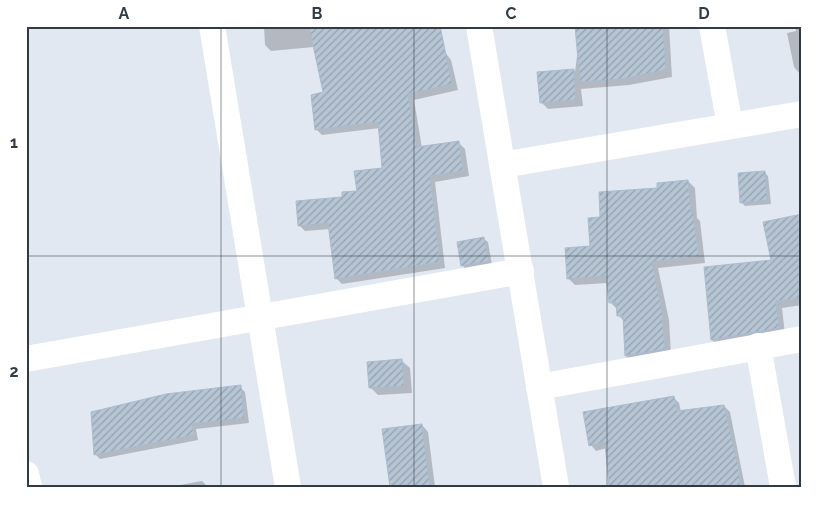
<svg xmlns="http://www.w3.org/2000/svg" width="828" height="513" font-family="Raleway,sans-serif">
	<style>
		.shadow { fill: #0003 }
		.building { fill: url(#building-hatch); stroke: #a9bcd0 }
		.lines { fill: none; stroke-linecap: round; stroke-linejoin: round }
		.minor { stroke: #fff; stroke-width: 26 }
		.grid { fill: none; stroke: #323b44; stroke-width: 1; stroke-opacity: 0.55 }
		.neatline { fill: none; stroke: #323b44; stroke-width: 2 }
		.grid-label { font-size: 16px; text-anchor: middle; font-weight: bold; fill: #323b44 }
	</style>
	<defs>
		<pattern id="building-hatch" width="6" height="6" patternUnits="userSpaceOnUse" patternTransform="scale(1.25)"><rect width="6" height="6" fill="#b6c5d4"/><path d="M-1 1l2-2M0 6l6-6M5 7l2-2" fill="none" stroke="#95a1ae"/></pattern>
	</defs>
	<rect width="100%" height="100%" fill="#e1e8f2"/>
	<g class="shadow">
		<path d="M264,26H425L451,60L458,90L414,100L422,148L459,143L465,149L469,176L435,182L445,268L342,284L336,278L330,229L305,231L299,225L344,198L358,192L383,169L380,128L322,135L316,129L324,93L314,47L271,51L265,45Z"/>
		<path d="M576,26H669L672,77L629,85L581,89L583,106L548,109L541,102L573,70L575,72L578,48Z"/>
		<path d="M795,26H802V73L800,74L794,67L787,33L796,31Z"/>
		<path d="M764,172L768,176L771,204L745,206L741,202Z"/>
		<path d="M688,181L695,188L697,218L700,221L705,263L658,268L669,320L671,355L633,362L626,356L624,321L619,316L617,309L610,302L608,283L575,285L569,279L592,247L601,218L659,189Z"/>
		<path d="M802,215V305L782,308L785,334L719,346L712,340L705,269L772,261Z"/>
		<path d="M484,239L488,242L492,265L466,270L463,266L459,243Z"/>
		<path d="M402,361L410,368L412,393L378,395L370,387Z"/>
		<path d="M240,387L245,392L249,423L196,429L198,440L100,459L95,454Z"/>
		<path d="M674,398L679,403L681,412L724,406L730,412L745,487H610L607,448L596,451L591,445Z"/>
		<path d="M422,425L428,432L435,487H391Z"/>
		<path d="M202,481L208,487H169Z"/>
	</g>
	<g class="building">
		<path d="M309,26H440L452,84L408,94L417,147L459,141L463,171L430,176L440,262L335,279L328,223L298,226L296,201L342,197V192L357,191L354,171L382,168L378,122L315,130L311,95L323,92Z"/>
		<path d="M575,26H663L666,70L622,79L580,82Z"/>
		<path d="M574,69L576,100L540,103L537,72Z"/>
		<path d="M765,171L767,200L740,203L738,173Z"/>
		<path d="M688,180L691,213H693L699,256L652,262L662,312L665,349L625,356L623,316H617L616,302L609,303L606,276L567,279L565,248L590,246L588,218L600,217L599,192L657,188V183Z"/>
		<path d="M802,214V298L776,301L779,328L711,340L704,267L771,260L763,222Z"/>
		<path d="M484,237L489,261L461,266L457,242Z"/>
		<path d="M402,359L404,386L369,388L367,362Z"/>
		<path d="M241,385L244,418L192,424L194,435L94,455L91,412L166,394Z"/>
		<path d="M674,396L677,411L724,405L739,470L740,487H609L605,442L589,446L583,412Z"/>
		<path d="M422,424L430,487H390L382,429Z"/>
	</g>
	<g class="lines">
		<g class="minor">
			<path d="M212,26L288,487"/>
			<path d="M479,26L556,487"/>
			<path d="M712,26L730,126"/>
			<path d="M502,165L802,114"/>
			<path d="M758,346L783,487"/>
			<path d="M26,359L521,271"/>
			<path d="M539,387L802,339"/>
			<path d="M26,474L29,487"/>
		</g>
	</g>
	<path class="grid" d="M221,26V487M414,26V487M607,26V487M26,256H802"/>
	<rect width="828" height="513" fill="none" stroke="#ffffff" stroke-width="55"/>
	<rect x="28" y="28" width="772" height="458" class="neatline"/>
	<g class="grid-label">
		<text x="124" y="19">A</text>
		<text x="317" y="19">B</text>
		<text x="511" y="19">C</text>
		<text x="704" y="19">D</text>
		<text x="14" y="148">1</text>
		<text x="14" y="377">2</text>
	</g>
</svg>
